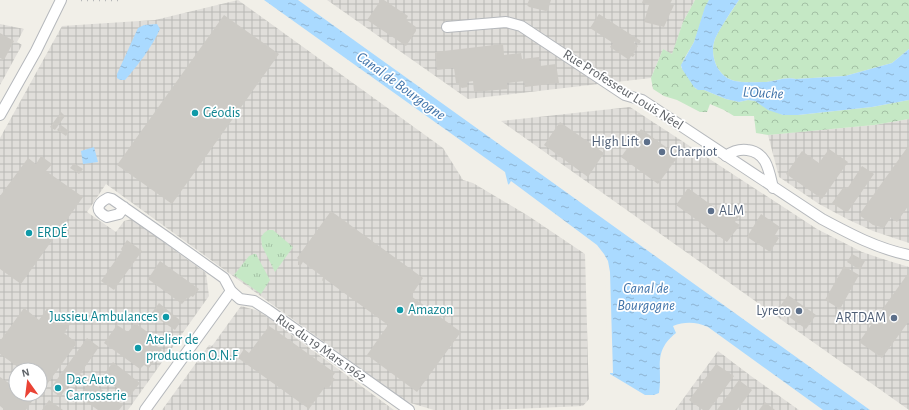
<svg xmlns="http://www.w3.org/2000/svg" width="909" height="410" font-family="'Alegreya Sans',sans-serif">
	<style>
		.industrial { fill: url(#industrial-grid); fill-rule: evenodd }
		.grass { fill: url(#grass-tufts) }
		.forest { fill: url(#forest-crowns) }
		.water { fill: url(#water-ripples) }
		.pier { fill: #f1efe8 }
		.building { fill: #cccac5 }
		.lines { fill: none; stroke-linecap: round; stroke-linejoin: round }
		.minor-casing { stroke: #b5b8bc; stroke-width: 12 }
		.minor { stroke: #fff; stroke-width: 10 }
		.rail { stroke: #b6b7b8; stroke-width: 2.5; stroke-dasharray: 1 5; stroke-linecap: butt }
		.culture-dot { fill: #0f9aa8; stroke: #fff; stroke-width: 1.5 }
		.service-dot { fill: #5c6f8a; stroke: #fff; stroke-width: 1.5 }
		.labels { text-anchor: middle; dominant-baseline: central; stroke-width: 3.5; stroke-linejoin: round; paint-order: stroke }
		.street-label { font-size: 14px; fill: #5f6368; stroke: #fff }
		.culture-label { font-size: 14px; fill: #0d838f; stroke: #fff; text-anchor: start }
		.service-label { font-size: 14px; fill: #4e5e75; stroke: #fff; text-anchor: end }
		.water-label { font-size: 15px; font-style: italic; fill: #4174aa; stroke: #fff }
	</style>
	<defs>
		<pattern id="industrial-grid" width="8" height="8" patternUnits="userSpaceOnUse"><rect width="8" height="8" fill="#e0deda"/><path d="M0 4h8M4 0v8" fill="none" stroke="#b9b8b5"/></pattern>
		<pattern id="grass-tufts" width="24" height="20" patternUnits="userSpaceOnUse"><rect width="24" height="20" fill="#c5e8c5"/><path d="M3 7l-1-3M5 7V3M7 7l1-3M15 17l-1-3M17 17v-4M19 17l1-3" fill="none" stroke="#a3c0a4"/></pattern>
		<pattern id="forest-crowns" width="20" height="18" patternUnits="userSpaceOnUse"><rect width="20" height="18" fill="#c5e8c5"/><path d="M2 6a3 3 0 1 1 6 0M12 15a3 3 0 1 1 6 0" fill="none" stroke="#a3c0a4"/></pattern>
		<pattern id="water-ripples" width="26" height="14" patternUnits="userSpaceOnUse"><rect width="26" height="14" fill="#aadaff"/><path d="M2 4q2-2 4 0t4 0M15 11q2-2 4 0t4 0" fill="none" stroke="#8eb4d2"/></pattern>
	</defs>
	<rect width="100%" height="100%" fill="#f1efe8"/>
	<g class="industrial">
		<path d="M238,0L443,148L463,180L473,183L527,215L585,254L589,399L583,406L487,410H434L407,402L106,184L87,212L116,232L124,221L132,219L206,273L209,296L128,410H0V138L62,26L155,20ZM16,370H40V394H16Z"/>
		<path d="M327,0H695L683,22L672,55L663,49L651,78L468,99Z"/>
		<path d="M0,24L24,29L17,42L22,45L0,85Z"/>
		<path d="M630,107L817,229L862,252L889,261L909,267V410L501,121Z"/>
		<path d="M909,119V243L873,231L849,220L819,204L779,177L768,135L874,125Z"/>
		<path d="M241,306L259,311L394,410H162L209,345L212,346Z"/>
		<path d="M718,351L751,376L799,410H675Z"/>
	</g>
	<g class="grass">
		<path d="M268,230H273L293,247L275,272L262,246L261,237L264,233Z"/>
		<path d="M254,254H256L270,280L261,294L234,275L249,256Z"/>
	</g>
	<g class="forest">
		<path d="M695,0H709C702,13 700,28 694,42C690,50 683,58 681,67L696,89L704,90L726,99L739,102L748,100L755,101L783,115H798L872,107L909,100V119L874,125L768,135L756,133L754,116H734L724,110L710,104L707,112H700L677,100L664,96L653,89L651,78L663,49L672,54L683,22Z"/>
		<path d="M739,0H909V49L892,63L845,76L796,79C784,76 774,82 763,82C754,82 744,83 735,81C717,77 709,55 715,39C720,27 732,11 739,0Z"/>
	</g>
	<g class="water">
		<path d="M264,0H298L870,410H823L708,327C697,322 685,321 673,326L676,333C652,352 663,367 659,393L654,395H645L610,374L607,272L605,263L595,247L508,184L505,172Z"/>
		<path d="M709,0H739C732,10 720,28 715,39C709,55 717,77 735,81C744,83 754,82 763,82C774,82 785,76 796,79L845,76L892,63L909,49V100L872,107L798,115H783L768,110L755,101L748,100L739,102L726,99L704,90H698L694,87L682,69L681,65L694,42L705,7Z"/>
		<path d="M157,24L160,29C152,47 138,65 125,80H120L117,78V74L138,28L144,25Z"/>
		<path d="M94,147L98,162L83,164L81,151Z"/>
	</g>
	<path class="pier" d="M511,181L597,245L604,254L608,261L610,272L613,373H608L605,272L603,263L600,256L594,248L508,186Z"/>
	<g class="building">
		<path d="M381,0H384L408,16L406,20L416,27V31L406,46L367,20Z"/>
		<path d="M529,0H551L548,10L546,11L529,7L527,5Z"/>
		<path d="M643,0H672L670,4L674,5L664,27L644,22L649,5L642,3Z"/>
		<path d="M599,14L641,41L639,44L635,41L634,43L638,46L633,53L635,54L633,57L631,56L629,60L610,47L613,43L590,28Z"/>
		<path d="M224,15L279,54L172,204L117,165Z"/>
		<path d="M0,33L14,41L4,60L0,58Z"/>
		<path d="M503,44L504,55L521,53L522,59L539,57L540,66L556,64L559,83L525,87L524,81L507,83L508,89L474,92L473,81L467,82L468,87L462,88L459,86V83H456L454,68L437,70L435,52Z"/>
		<path d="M61,112L65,116L55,130L50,127Z"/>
		<path d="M560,122L604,153L588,177L544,145Z"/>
		<path d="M61,125L69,131L66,136L57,130Z"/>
		<path d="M641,129L677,155V158L658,184L621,157Z"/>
		<path d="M909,145V205L897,222L891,217L884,228L873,225L859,215Z"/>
		<path d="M829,149L848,162L822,199L786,174L802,151L819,163Z"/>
		<path d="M41,156L52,164L46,171L83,197L21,284L0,269V196L28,158L36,164Z"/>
		<path d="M74,163L83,169L79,174L70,168Z"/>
		<path d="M862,166L874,174L847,213L832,203L843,188L844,187L847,189Z"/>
		<path d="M688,188L725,215L731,206H734L742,212L735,222L740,225L727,242L676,205Z"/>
		<path d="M331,211L423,278L411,296L461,332L417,392L367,355L388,325L325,279L322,281L323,277L303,262L301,265H298V262L299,260L297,258Z"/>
		<path d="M761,214L780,227L775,235L779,238L770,252L747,237Z"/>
		<path d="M127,240L142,251L114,290L101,281L122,251L121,249Z"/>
		<path d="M852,254L865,261L860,270L847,262Z"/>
		<path d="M160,261L199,289L193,297L191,296L188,299L187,298L182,304L148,279Z"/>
		<path d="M844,266L859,275L840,309L825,300Z"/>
		<path d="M909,272V321L882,358L859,342Z"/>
		<path d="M788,295L816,315L806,329L778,309Z"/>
		<path d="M159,303L181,321L175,330L151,314Z"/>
		<path d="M48,307L71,323L64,333L77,343L45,387L40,383V370H22L0,354V341L24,308L39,320Z"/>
		<path d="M135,323L160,341L157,346L162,350L149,368L144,365L140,369L104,343L117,325L128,332Z"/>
		<path d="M269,326L275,330H277L278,332L335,373L332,377L335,379L328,389L325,387L309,409L238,358L244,349L249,353Z"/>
		<path d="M87,338L99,347L80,374L123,405L119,410H98L79,397L86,387L73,379L60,397L50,389Z"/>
		<path d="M113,362L140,383L129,397L102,377Z"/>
		<path d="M716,364L734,376L709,410H703L689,400Z"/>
		<path d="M0,377L16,388V394H24L33,400L26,410H5L0,406Z"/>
		<path d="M739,380L752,390L737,410H717Z"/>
		<path d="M49,400L63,410H42Z"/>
		<path d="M765,402L775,410H759Z"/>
	</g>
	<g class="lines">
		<g class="minor-casing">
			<g id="minor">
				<path d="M447,27L506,22L521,26L625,95L642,100L822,219C850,234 878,249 909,255"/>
				<path d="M0,115L36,51L61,0"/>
				<path d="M726,156C733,151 739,149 747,150C767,152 769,171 773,188"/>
				<path d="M124,207L119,214L107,217C95,211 96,204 108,198L112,199L168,238L224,278L231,291L240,299L254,301L268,310L409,410"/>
				<path d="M145,410L231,291"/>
			</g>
		</g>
		<use href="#minor" class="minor"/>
		<path class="rail" d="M81,0H122"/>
	</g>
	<g class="culture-dot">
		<circle cx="195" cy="113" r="4"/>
		<circle cx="29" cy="233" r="4"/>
		<circle cx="400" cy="310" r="4"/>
		<circle cx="166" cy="317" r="4"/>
		<circle cx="138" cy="348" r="4"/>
		<circle cx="58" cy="388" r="4"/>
	</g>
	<g class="service-dot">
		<circle cx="647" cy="142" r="4"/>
		<circle cx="662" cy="152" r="4"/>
		<circle cx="711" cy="211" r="4"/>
		<circle cx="799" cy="311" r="4"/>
		<circle cx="894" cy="318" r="4"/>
	</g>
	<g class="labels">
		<g class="street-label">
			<text transform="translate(623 90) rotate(32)">Rue Professeur Louis Néel</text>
			<text transform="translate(321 348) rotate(35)">Rue du 19 Mars 1962</text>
		</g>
		<g class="culture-label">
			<text x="203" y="113">Géodis</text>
			<text x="37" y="233">ERDÉ</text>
			<text x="408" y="310">Amazon</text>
			<text x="158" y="317" text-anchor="end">Jussieu Ambulances</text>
			<text x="146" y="340">Atelier de<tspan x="146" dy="16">production O.N.F</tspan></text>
			<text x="66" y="380">Dac Auto<tspan x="66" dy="16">Carrosserie</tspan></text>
		</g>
		<g class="service-label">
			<text x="639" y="142">High Lift</text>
			<text x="670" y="152" text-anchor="start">Charpiot</text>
			<text x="719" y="211" text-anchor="start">ALM</text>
			<text x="791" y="311">Lyreco</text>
			<text x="886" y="318">ARTDAM</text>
		</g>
		<g class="water-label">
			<text transform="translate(401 86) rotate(36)">Canal de Bourgogne</text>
			<text transform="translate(763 93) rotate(3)">L'Ouche</text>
			<text x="646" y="288">Canal de<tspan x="646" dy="17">Bourgogne</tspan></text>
		</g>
	</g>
	<g transform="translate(28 382) rotate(346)"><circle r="19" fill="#ffffff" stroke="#bfc1c3"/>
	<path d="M0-3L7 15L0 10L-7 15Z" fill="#ea4335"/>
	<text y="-6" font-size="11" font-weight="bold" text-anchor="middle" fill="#5f6368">N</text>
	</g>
</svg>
